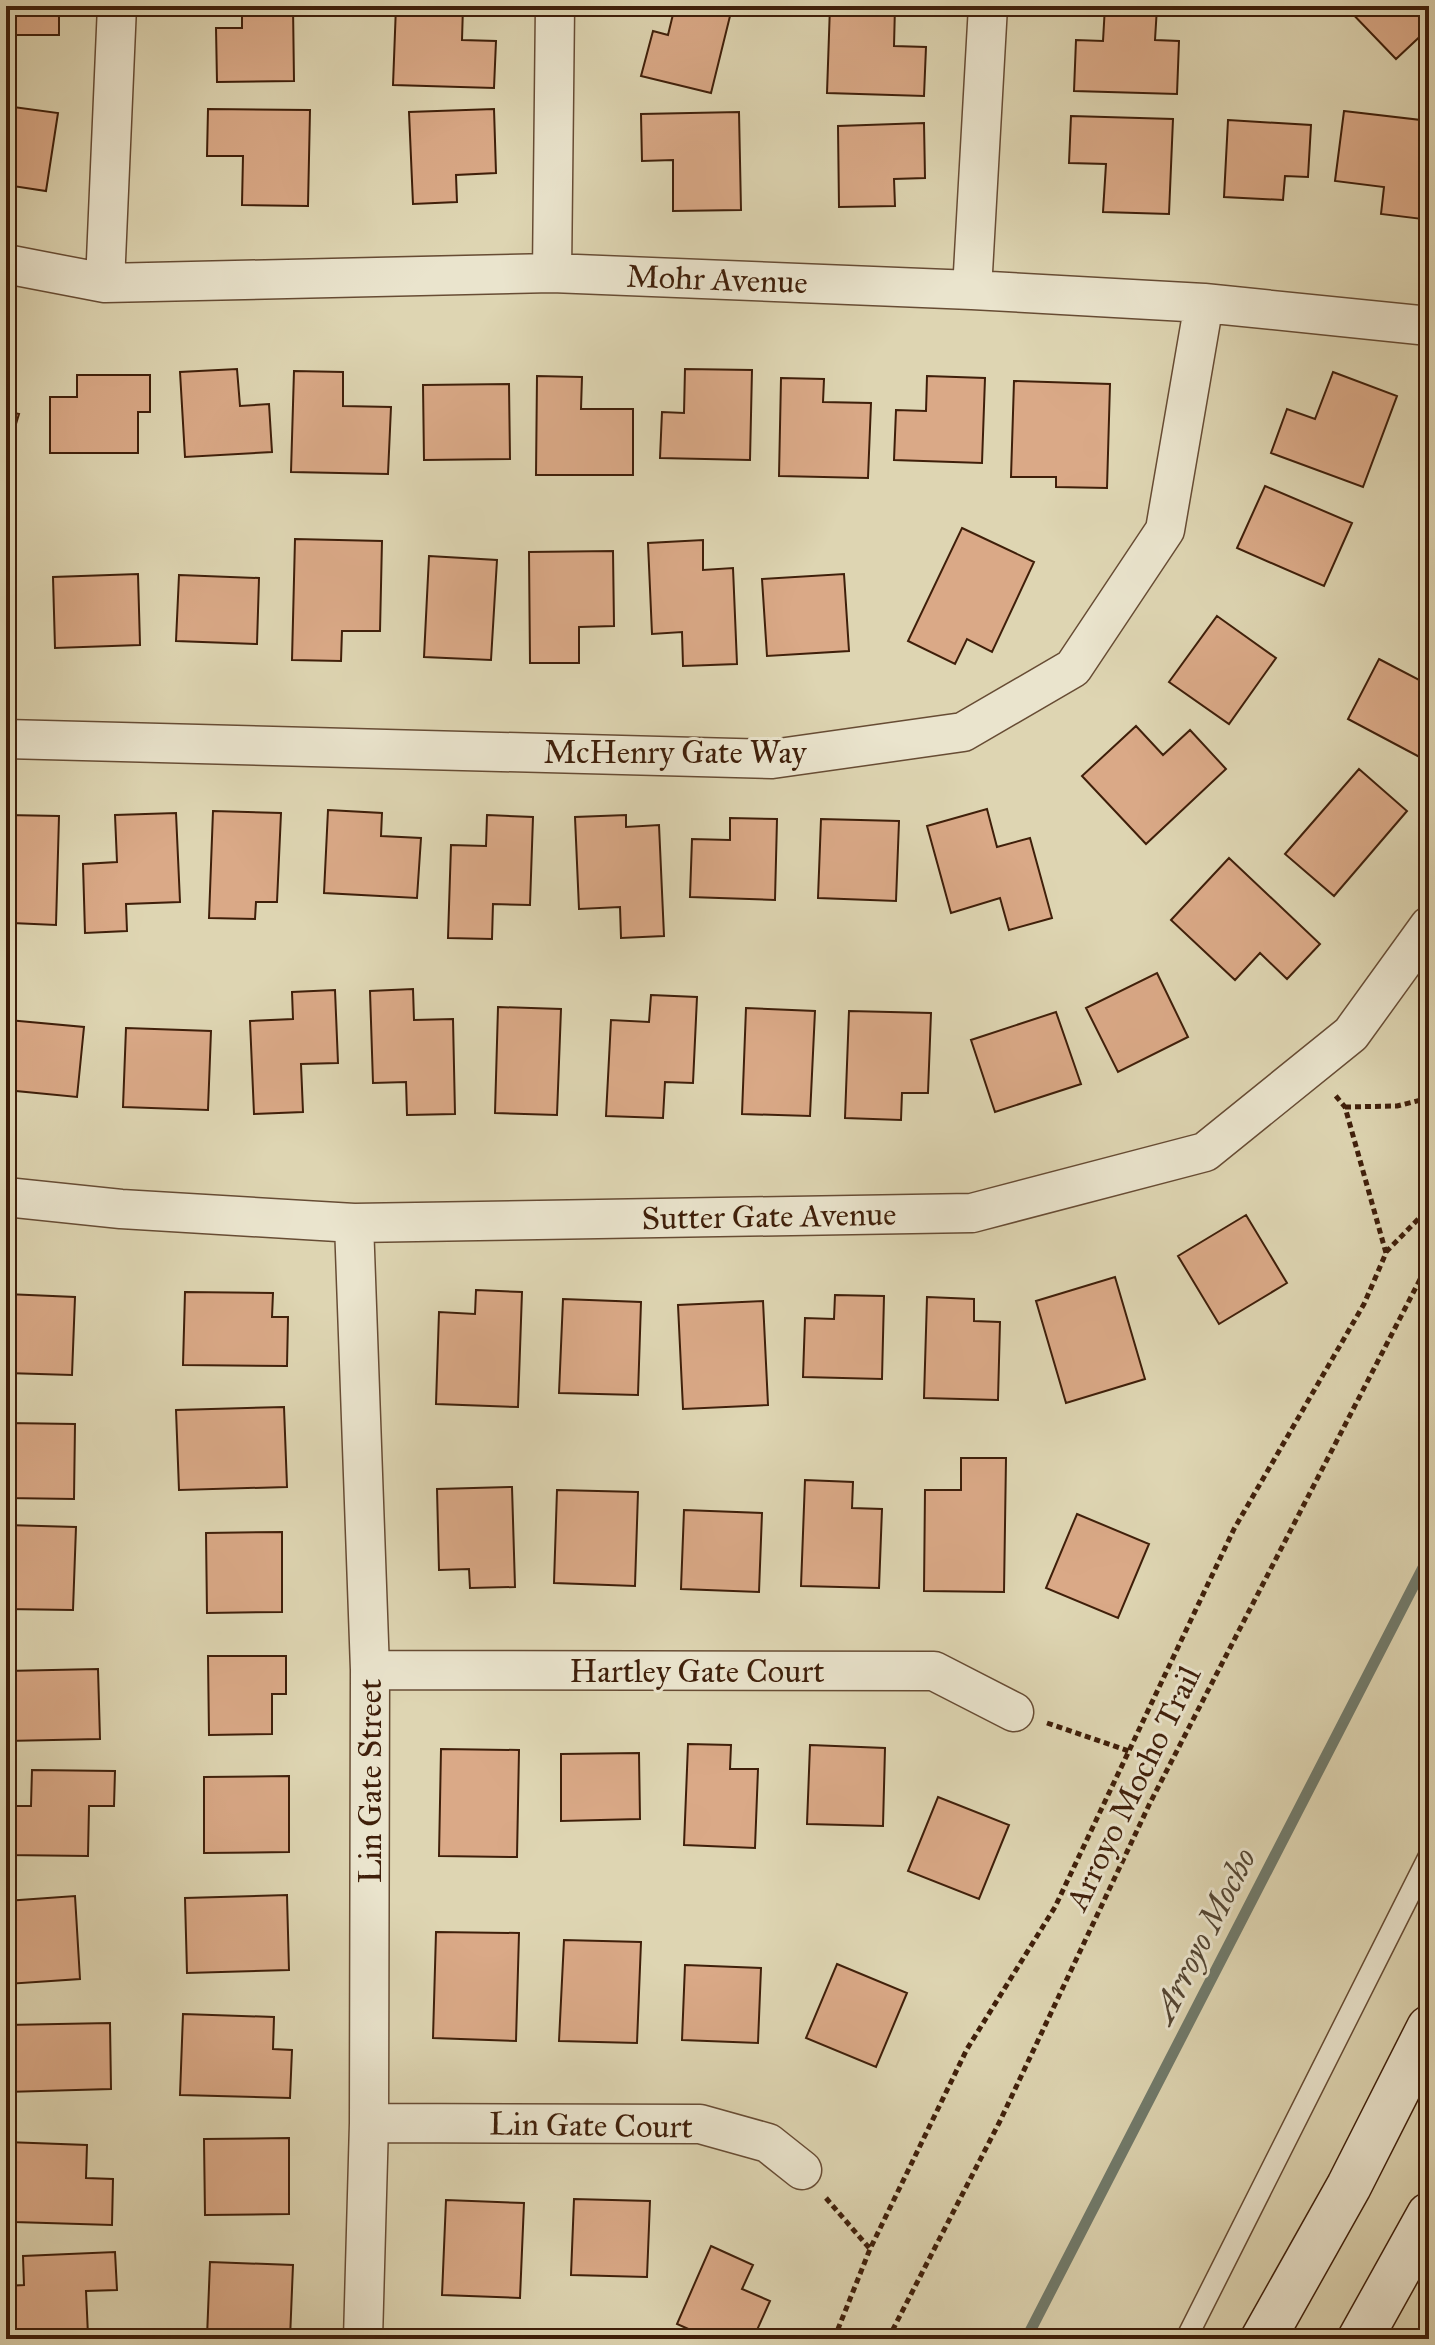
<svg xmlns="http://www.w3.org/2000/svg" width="1435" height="2345" font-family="'IM FELL Great Primer',serif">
  <rect width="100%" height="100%" fill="#ded5b2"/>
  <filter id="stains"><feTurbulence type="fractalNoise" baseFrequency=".0025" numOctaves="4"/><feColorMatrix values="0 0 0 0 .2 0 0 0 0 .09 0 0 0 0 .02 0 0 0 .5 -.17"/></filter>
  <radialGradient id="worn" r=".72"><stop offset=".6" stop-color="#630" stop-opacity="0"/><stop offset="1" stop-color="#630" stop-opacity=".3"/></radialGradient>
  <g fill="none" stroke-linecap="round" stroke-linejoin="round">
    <!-- stream -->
    <path stroke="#717b6c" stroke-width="11" d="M1026,2339L1429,1556"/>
  </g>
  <!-- building -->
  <path fill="#daa987" stroke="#3f1f0a" stroke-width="2" d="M6,6H59V35H6Z
    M242,6H293L294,81L217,82L216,28H242Z
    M396,6H463L462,40L496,41L494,88L393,85Z
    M675,6L732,8L711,93L641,76L653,31L668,35Z
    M830,6H895L894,46L926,47L924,96L827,93Z
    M1105,6L1157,7L1155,40L1179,41L1177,94L1074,91L1076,40L1103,41Z
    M1345,6H1421L1429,15V28L1396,59Z
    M6,106L58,113L46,191L6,185Z
    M208,109L310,110L308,206L242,205L243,156H207Z
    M494,109L496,173L456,175L457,202L413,204L409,112Z
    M1344,111L1429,121L1422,219L1381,214L1384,187L1335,181Z
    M739,112L741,210L673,211V160L642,161L641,114Z
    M1071,116L1173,119L1169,214L1103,212L1106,164L1069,163Z
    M1228,120L1311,125L1308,177L1285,176L1283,200L1224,197Z
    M924,123L925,178L894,179L895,206L839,207L838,126Z
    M237,369L240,406L269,404L272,452L185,457L180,372Z
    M685,369L752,370L750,460L660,458L662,412L684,413Z
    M294,371L343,372V406L391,407L388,474L291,472Z
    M1333,372L1397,396L1363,487L1271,453L1287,409L1315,419Z
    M77,375H150V412H138V453H50V397H77Z
    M537,376L582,377L581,409H633V475H536Z
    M927,376L985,378L982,463L894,460L896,410L926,411Z
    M781,378L824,379L823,402L871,403L868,478L779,476Z
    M1014,381L1110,384L1107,488L1056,487V477H1011Z
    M509,384L510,459L424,460L423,385Z
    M6,411L19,414L6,457Z
    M1265,486L1352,523L1324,586L1237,548Z
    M962,528L1034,562L992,652L967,639L955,664L908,641Z
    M295,539L382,541L380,631H342L341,661L292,660Z
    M703,540V570L733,568L737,664L683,666L682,632L652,634L648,543Z
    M613,551L614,626L579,627V663H530L529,552Z
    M429,556L497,560L491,660L424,657Z
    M138,574L140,645L55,648L53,577Z
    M844,574L849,651L767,656L762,579Z
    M179,575L259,578L257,644L176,641Z
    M1217,616L1276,658L1229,724L1169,682Z
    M1379,659L1429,685V762L1348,719Z
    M1136,726L1163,755L1190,730L1226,769L1146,844L1082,776Z
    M1359,769L1407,811L1334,896L1285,854Z
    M987,809L997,847L1030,838L1052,918L1009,930L1000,898L951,913L927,826Z
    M328,810L382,813L381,836L421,838L417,898L324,893Z
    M213,811L281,813L277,902H256L255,919L209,918Z
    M176,813L180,902L126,904L127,931L85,933L83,864L117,862L115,815Z
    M6,815L59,816L56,925L12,923V894H6Z
    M487,815L533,817L530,905L493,904L492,939L448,938L451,845L486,846Z
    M626,815V827L659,825L664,936L621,938L620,907L579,909L575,817Z
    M730,818L777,819L775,900L690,897L692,839L730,840Z
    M821,819L899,821L896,901L818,898Z
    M1229,858L1320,944L1287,979L1260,953L1235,980L1171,920Z
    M1157,973L1188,1037L1118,1072L1086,1008Z
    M413,989L414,1020L453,1019L455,1114L407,1115L406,1082L373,1083L370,991Z
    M335,990L338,1063L301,1064L303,1112L254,1114L250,1021L293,1019L292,992Z
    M651,995L697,997L693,1083L665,1082L663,1118L606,1116L611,1020L649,1022Z
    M498,1007L561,1009L557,1115L495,1113Z
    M746,1008L815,1011L810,1116L742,1114Z
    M849,1011L931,1013L928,1093H902L901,1120L845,1118Z
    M1056,1012L1081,1084L995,1112L971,1040Z
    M8,1020L84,1027L77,1097L6,1090Z
    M126,1028L211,1031L208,1110L123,1107Z
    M1246,1215L1287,1283L1219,1324L1178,1256Z
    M1115,1277L1145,1379L1066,1403L1036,1301Z
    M476,1290L522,1292L518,1407L436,1404L439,1312L475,1314Z
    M185,1292L273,1293L272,1317H288L287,1366L183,1365Z
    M6,1294L75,1297L72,1375L6,1373Z
    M835,1295L884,1296L882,1379L803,1377L805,1318L834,1319Z
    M927,1297L974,1299V1321L1000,1322L998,1400L924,1398Z
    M563,1299L641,1302L638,1395L559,1393Z
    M763,1301L768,1405L683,1409L678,1305Z
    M284,1407L287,1487L179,1490L176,1410Z
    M6,1423L75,1424L74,1499L6,1498Z
    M961,1458H1006L1004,1592L924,1591L925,1490H961Z
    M805,1480L853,1482L852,1508L882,1509L879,1588L801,1586Z
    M512,1487L515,1587L470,1588L469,1569L439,1570L437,1489Z
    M557,1490L638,1492L635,1586L554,1583Z
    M684,1510L762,1513L759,1592L681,1589Z
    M1077,1514L1149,1544L1118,1618L1046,1588Z
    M6,1525L76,1527L73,1610L6,1609Z
    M282,1532V1612L207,1613L206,1533Z
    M208,1656H286V1694H272V1734L209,1735Z
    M98,1669L100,1739L6,1741V1671Z
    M688,1744L731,1745L730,1769H758L755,1848L684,1845Z
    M810,1745L885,1748L883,1826L807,1824Z
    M441,1749L519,1750L517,1857L439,1856Z
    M639,1753L640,1819L561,1821V1754Z
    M32,1770L115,1771L114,1806H89L88,1856L6,1855V1806H31Z
    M289,1776V1852L204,1853V1777Z
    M938,1797L1009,1825L979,1899L908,1871Z
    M287,1895L289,1970L187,1973L185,1898Z
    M75,1896L80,1979L7,1984L6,1901Z
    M436,1932L519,1933L516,2041L433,2038Z
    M564,1940L641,1942L637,2043L559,2041Z
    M837,1964L907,1993L876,2067L806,2038Z
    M685,1965L761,1968L758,2043L682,2040Z
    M183,2014L274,2017L273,2049L292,2050L290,2098L180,2095Z
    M110,2023L111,2089L6,2092V2025Z
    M289,2138V2214L205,2215L204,2139Z
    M6,2142L87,2145L86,2178L113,2179L112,2225L14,2222V2186H6Z
    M574,2199L650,2201L647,2277L571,2275Z
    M446,2200L524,2203L520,2298L442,2295Z
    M711,2246L753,2265L742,2289L770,2301L753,2339H711L677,2324Z
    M115,2252L117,2290L86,2291L88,2335L6,2338V2286L24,2285L23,2256Z
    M210,2262L293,2265L290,2339L207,2337Z"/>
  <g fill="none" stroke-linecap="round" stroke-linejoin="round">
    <!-- lane casing -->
    <g stroke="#674c34" stroke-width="23">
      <path id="lane" d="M1186,2339L1429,1856"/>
    </g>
    <!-- street casing -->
    <g stroke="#674c34" stroke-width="41">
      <path id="street" d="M6,264L105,283L552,273L972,290L1204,303L1429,326
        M552,273L555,6
        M105,283L117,6
        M972,290L988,6
        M6,739L772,759L963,732L1073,668L1165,530L1204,303
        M6,1197L121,1209L354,1223L972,1213L1205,1152L1351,1034L1429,926
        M354,1223L370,1670L369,2123L363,2339
        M370,1670L934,1671L1014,1712
        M369,2123L700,2124L768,2143L802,2170"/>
    </g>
    <!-- secondary casing -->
    <g stroke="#3f1f0a" stroke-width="47">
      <path id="secondary" d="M1263,2339L1349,2186L1429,2028
        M1360,2339L1429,2215"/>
    </g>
    <!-- path -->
    <path stroke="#3f1f0a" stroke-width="5" stroke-dasharray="6 4" stroke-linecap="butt" d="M1345,1107L1397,1106L1429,1098
      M1386,1252L1429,1208
      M1047,1723L1129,1751
      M826,2198L870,2249
      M834,2339L870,2249L967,2049L1055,1907L1234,1529L1364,1304L1386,1253L1345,1107L1335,1095
      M888,2339L1000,2121L1150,1803L1429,1262"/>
    <!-- lane -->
    <use href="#lane" stroke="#eae4cd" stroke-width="20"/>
    <!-- street -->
    <use href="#street" stroke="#eae4cd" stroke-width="38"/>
    <!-- secondary -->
    <use href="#secondary" stroke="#eae4cd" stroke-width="44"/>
  </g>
  <g text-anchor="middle" stroke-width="6" stroke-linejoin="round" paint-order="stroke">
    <!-- street labels -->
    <g font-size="32" fill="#3f1f0a" stroke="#eae4cd">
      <text transform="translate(717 279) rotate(2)" y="11">Mohr Avenue</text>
      <text x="675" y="763">McHenry Gate Way</text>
      <text transform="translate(769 1216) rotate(-1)" y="11">Sutter Gate Avenue</text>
      <text x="697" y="1682">Hartley Gate Court</text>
      <text transform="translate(370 1781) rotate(-90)" y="11">Lin Gate Street</text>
      <text transform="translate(1133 1788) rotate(-64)" y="11">Arroyo Mocho Trail</text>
      <text transform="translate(591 2125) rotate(1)" y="11">Lin Gate Court</text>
    </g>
    <!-- water labels -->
    <g font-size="34" font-style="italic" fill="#544633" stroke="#eae4cd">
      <text transform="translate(1203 1935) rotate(-63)" y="12">Arroyo Mocho</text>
    </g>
  </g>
  <!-- margin -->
  <rect width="1435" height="2345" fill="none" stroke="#ded5b2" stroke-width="32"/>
  <rect x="8" y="8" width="1419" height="2329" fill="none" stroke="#3f1f0a" stroke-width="4"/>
  <rect x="16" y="16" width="1403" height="2313" fill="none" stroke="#3f1f0a" stroke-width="2"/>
  <rect width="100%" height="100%" filter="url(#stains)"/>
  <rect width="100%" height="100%" fill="url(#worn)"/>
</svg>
